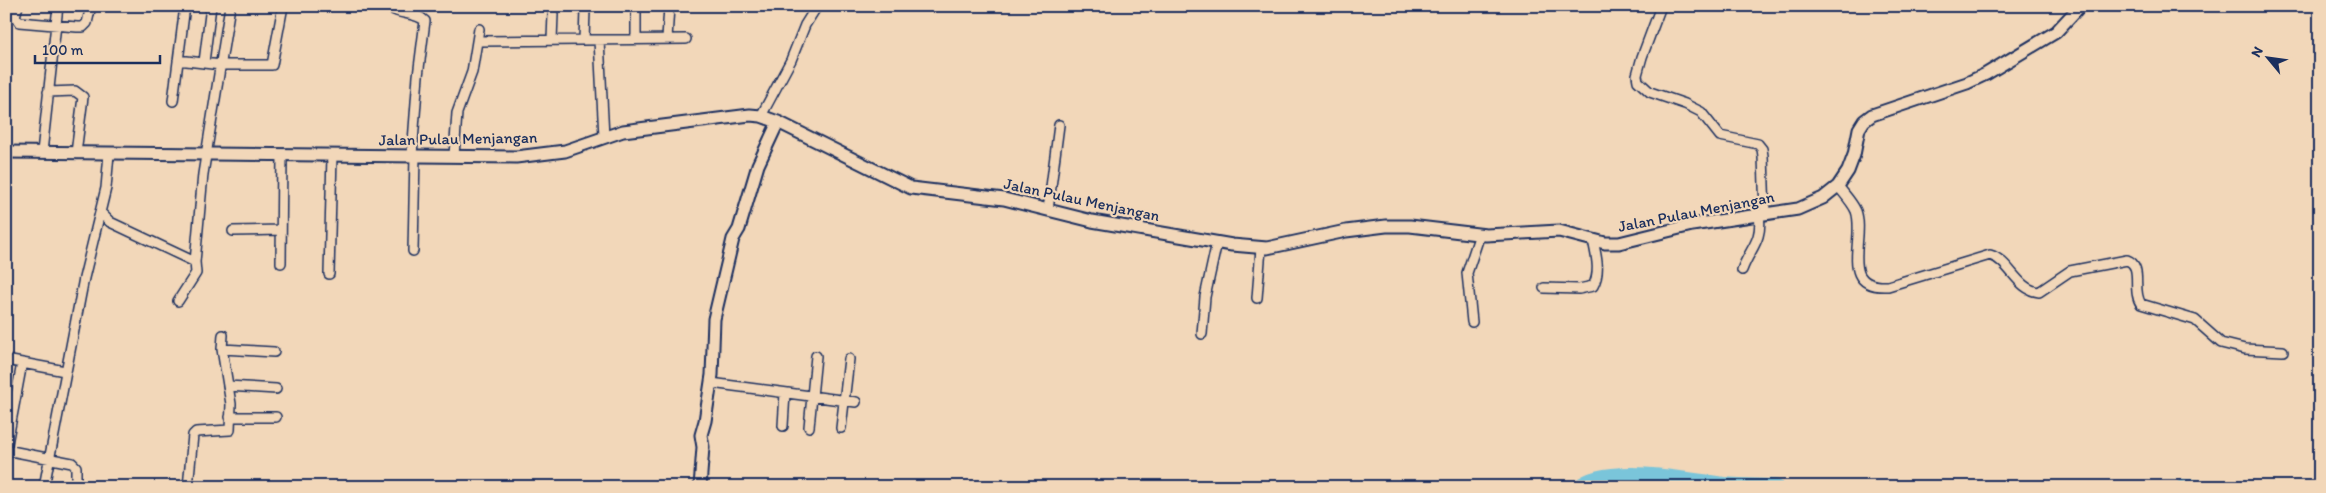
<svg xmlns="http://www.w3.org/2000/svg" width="2326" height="493" font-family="Itim,sans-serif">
  <rect width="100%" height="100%" fill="#f2d7b9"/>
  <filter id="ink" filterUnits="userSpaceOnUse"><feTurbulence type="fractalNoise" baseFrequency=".02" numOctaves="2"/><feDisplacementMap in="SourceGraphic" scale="10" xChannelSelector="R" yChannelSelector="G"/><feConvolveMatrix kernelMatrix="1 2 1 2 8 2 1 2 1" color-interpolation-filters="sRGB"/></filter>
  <g filter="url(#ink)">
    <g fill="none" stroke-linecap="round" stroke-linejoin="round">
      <!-- river -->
      <path stroke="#7ac5da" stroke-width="15" d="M1579,487C1608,462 1693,482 1730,485C1745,486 1761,486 1776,487
        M2183,487H2198"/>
      <!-- minor casing -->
      <g stroke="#1b2f5e" stroke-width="12">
        <path id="minor" d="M18,6L15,16L19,22L77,27H83L87,23L91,6
          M388,6C398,16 416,11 425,21L418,76L412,155
          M1661,6L1642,57L1637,75L1638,81L1650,92L1685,104L1701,112L1720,136L1758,144L1762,149L1763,156L1765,214
          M636,39V8
          M667,39L669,6
          M552,40L553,14
          M584,40L585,10
          M599,40L604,137
          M478,41L686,39
          M178,60L221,65H272L283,6
          M204,62L211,6
          M48,92L75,91L83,97L76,153
          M173,101L185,6
          M761,116L791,60L805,25L817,6
          M42,152L58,6
          M454,156L457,113L472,72L479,29
          M1838,186C1844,194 1852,202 1856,211C1866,238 1837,289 1888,286L1990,255C2010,261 2017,290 2039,292L2070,271L2127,260C2144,266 2131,290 2141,304L2195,320L2221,343L2245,349L2283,351
          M1048,210L1059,125
          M101,213L110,222L195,262L196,273L178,301
          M233,231L280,230
          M413,251L415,155
          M195,262L203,174L230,6
          M281,263L282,155
          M1742,270C1750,248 1763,241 1759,215
          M329,274L332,155
          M1544,288L1579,289L1593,286C1601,272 1596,255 1593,240
          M1257,298L1261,248
          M1472,322L1467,273L1480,234
          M1202,334L1205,297L1217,242
          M222,349L274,352
          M6,360L65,371
          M711,383L856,402
          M228,386L276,389
          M230,417H276
          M783,426L785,393
          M809,427L816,356
          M841,428L849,359
          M6,449L22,363
          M6,450L72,463L76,467V487
          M44,487L84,278L106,188L109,154
          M188,487L193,435L196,432L230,430L231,404L222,349L223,335"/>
      </g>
      <!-- tertiary casing -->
      <g stroke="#1b2f5e" stroke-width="15">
        <path id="tertiary" d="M6,152L516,157L565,151L623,131L750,115L761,116L778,122L911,188L1004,199L1092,221L1232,245L1267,248L1346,231L1386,226H1410L1486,235L1559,231L1605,243H1619L1692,225L1798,209L1823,198L1838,186L1848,171L1854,155L1859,129L1864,121L1872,115L1967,83L1986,74L2056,32L2080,6
          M700,487L703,447L701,435L705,421L712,375L714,319L733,239L739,229L758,165L778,122"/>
      </g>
      <!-- minor -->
      <use href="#minor" stroke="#f2d7b9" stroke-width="9"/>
      <!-- tertiary -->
      <use href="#tertiary" stroke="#f2d7b9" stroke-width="11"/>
    </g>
  </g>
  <g text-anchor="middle" stroke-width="4.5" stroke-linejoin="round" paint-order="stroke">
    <!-- street labels -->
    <g font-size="16" fill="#1b2f5e" stroke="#f2d7b9">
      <text transform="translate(458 138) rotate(-1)" y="6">Jalan Pulau Menjangan</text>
      <text transform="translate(1082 199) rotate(12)" y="6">Jalan Pulau Menjangan</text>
      <text transform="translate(1696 211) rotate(-11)" y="6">Jalan Pulau Menjangan</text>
    </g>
  </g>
  <!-- margin -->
  <rect width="2326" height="493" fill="none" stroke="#f2d7b9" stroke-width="25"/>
  <rect x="12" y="12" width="2301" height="468" fill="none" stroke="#1b2f5e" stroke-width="2" filter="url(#ink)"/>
  <!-- north arrow -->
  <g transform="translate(2268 58) rotate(299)" stroke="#f2d7b9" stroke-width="4" paint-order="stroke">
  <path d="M0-4L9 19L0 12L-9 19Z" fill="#1b2f5e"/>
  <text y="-8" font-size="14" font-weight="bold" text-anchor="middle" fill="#1b2f5e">N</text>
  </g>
  <!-- scale -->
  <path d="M35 55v8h125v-8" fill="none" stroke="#1b2f5e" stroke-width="2.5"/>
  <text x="42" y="55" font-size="15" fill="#1b2f5e" stroke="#f2d7b9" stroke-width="4" paint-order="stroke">100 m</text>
</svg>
